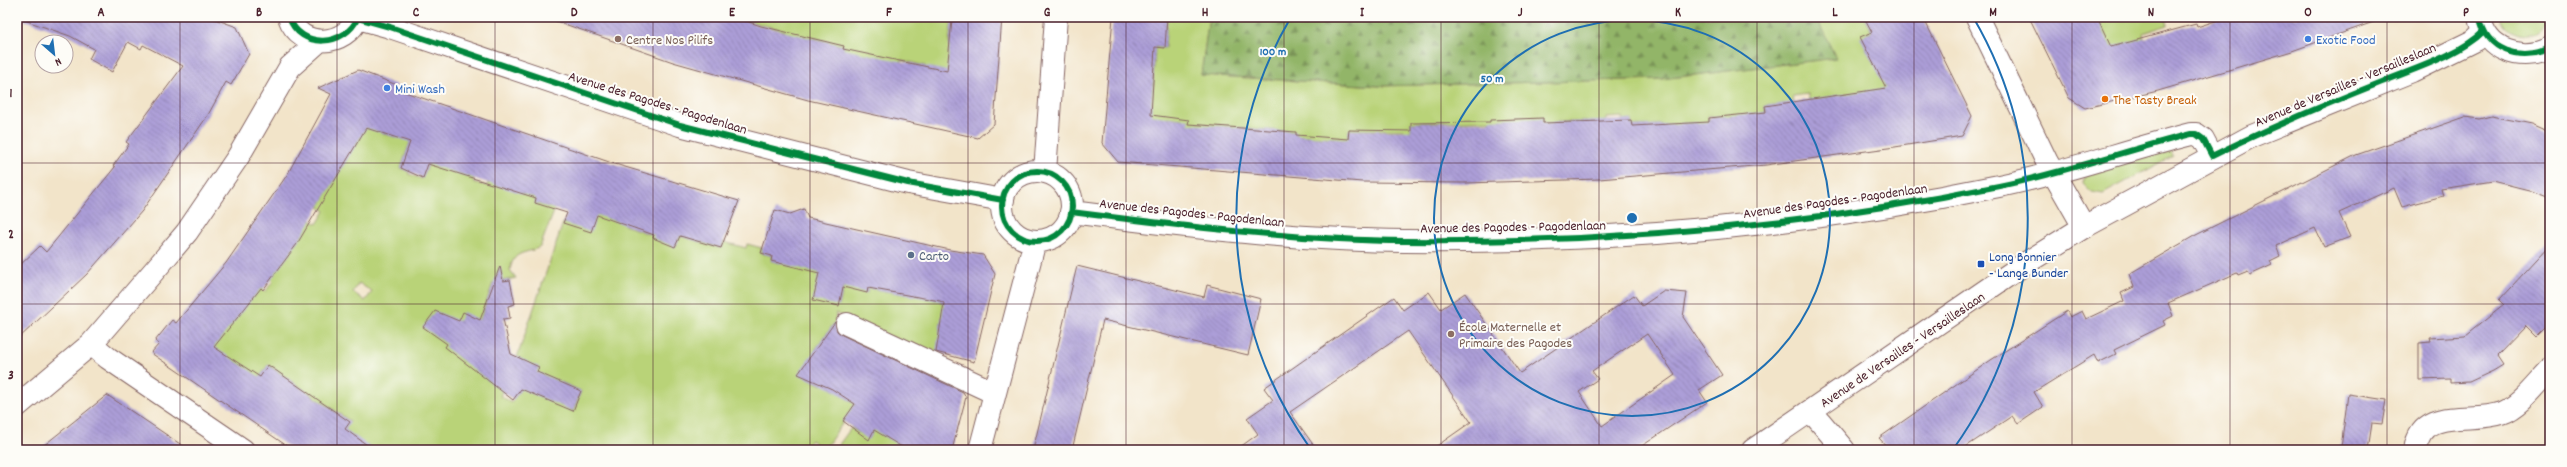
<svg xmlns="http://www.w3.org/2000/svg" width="2567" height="467" font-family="Dekko,sans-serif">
  <defs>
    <pattern id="forest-firs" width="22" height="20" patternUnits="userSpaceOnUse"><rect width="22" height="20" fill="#92b568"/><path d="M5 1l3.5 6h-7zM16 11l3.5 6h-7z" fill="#799356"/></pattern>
    <pattern id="building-back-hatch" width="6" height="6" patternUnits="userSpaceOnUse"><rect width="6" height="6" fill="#ac9ed8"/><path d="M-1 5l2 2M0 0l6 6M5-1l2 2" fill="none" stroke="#8e80af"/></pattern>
  </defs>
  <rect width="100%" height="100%" fill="#fdfcf7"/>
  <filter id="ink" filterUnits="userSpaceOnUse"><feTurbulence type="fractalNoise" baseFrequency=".025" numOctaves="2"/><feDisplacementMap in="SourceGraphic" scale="8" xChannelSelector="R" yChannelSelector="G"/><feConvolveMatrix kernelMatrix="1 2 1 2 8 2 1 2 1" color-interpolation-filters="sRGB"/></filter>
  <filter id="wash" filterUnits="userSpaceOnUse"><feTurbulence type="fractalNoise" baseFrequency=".012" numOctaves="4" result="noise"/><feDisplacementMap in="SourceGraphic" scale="16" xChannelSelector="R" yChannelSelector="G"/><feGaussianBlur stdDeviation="0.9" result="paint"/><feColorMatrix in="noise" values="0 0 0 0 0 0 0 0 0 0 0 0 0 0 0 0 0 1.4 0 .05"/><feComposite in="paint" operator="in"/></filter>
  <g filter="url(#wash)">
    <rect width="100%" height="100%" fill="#f2e4c9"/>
    <!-- green -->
    <path fill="#b9d378" stroke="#827952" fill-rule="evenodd" d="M734,17H957V20H952L949,43L954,44L960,73L923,76L925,66L902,60L901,63L842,56L844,46L810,37L807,49L782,43L785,31Z
      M1167,17H1209L1201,75L1379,86L1626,80L1661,79L1835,58L1816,17H1870L1865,20L1872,32L1861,37L1873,62L1919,99L1809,100L1808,94L1793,96L1794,103L1765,106L1767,124L1731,116L1712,118L1711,115L1708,116L1709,123L1632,126L1631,120L1623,121V117L1606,118V122H1554L1551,125L1536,119L1411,123V140L1403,141V130H1349L1348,139L1296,135V132L1216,126L1188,129V122H1184L1182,119L1169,117L1146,120L1153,84L1155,47L1165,48Z
      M2097,17H2166L2168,25L2143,33L2144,39L2104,55Z
      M2500,17H2548C2541,41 2507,40 2500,17Z
      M369,118L384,134L395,137L397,134L411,139L401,168L409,172V174L422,179L430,161L474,178L473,182L487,186L491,175L536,198L535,203L555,209L540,247C525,255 514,249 510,270L516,278L493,283L472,343L511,375L563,223L602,202L625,219L624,225L649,234L654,222L675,247L680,236L721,248L724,242L746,248L747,244L762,248L761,253L772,256L771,261L822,272L839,306L845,281L867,293L868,288L941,300L940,302L961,306L941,321L940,330L943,331L939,354L929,356L836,313L835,322L815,350L825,358L813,381L822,385L824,382L843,386L839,393L855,404L880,399L849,414L826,447L829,450H823L811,440L804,450H763L754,444L749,450H374L343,432L350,421L268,365L255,384C246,360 229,360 206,353L254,283L265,292L273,281L269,278L303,216L317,224L325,211L319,207ZM359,283L372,292L365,301L353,292ZM511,380L522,387L511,403L500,395ZM561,382L581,391L573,411L553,402Z
      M2171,151L2173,156L2103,194L2092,192L2083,183L2084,176L2089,173Z
      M884,413L905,446L904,450H835L851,428L869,439Z"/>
    <!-- forest -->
    <path fill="url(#forest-firs)" stroke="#6e6a4a" d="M1209,17H1816L1836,58L1661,79L1626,80L1379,86L1201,75Z"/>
    <g id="blocks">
      <!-- building -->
      <path fill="url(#building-back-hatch)" fill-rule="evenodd" d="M24,17H209L237,27L249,54L231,85L226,82L208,115L142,211L87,274L17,340V268L40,246L46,252L115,167L113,166L129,144L126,142L183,66L143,45L141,49L128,42L112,72L89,59L94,49L70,36L24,20Z
        M553,17H734L761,26L844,46L843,49L947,71L952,20H957V17H1002L994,124L978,138L808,100L673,62L553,20Z
        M1113,17H1167L1165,48L1155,47L1151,115L1189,120L1188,124L1296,132V135L1348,139L1349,130L1411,131V123L1490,122V120L1543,118V123L1631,120L1632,126L1709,122V118L1766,112L1765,106L1886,88L1860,37L1872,32L1864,17H1923L1972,116L1962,136L1895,147L1766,165L1599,179L1465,183L1362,182L1118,162L1102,143Z
        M2029,17H2097L2111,47L2196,24L2197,27L2228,17H2379V20L2292,51L2212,75L2158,91L2085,108L2069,98Z
        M358,70L397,85L396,89L615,164L739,201L721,248L680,236L675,247L653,238L654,235L597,215L591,232L563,223L567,213L535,203L536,198L428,164L423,178L401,168L410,142L366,128L297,244L263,290L261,288L214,347L260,377L268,365L350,422L345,429L374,450H293L151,353L159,344L155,341L172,320L176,323L226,263L287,175L331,94L318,88Z
        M2491,116L2532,124L2550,132V198L2529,190L2493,181L2441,189L2443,196L2402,207L2394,188L2339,213L2350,237L2324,247L2315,228L2276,246L2280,256L2270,261L2272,265L2250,275L2248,271L2238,275L2237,273L2168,303L2173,316L2163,321L2165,325L2114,350L2116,354L2098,363L2094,355L2034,392L2043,407L2018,424L2012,416L1961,450H1890L1879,438L1991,360L2067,311L2070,317L2082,311L2086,319L2124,301L2121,293L2134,287L2129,274L2194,236L2356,155L2465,117L2479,119Z
        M804,209L808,218L950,250L983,255L995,274L974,362L936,352L944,303L940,301L868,288L867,293L843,287L839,306L813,300L819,273L771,261L772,256L761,253L775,210L790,214Z
        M2550,245V322L2536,336L2526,326L2497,356L2503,365L2493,371L2469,382L2450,383V379L2419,380V343L2431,342L2430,338L2465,336L2504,305L2499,300Z
        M500,266L503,281L510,280L515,304L508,306L510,318L503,319L511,354L539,367L537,372L581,391L573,411L521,389L513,400L445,347L447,344L423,327L435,311L459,321L463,312L480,320Z
        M1077,266L1204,297L1207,285L1261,299L1248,355L1103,320L1072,450H1033Z
        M1664,291L1687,293L1683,317L1722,375L1699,390L1707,402L1636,450H1431L1471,422L1408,331L1290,412L1317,450H1236L1258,434L1247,418L1273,400L1264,388L1394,297L1403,310L1429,292L1441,309L1465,293L1520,373L1634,295L1642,306ZM1647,334L1675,375L1602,426L1579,392L1598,379L1592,371Z
        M835,322L837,331L842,335L963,392L966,397L952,450H907L874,430L869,440L843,421L855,404L832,389L798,374Z
        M2348,394L2386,400L2382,424L2372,423L2368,450L2341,448Z
        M107,395L149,423L189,450H38Z"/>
    </g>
  </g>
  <g filter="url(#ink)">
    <use href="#blocks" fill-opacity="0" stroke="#856462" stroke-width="1"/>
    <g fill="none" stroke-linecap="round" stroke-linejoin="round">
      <!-- minor casing -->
      <g stroke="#856462" stroke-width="24">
        <path id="minor" d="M289,17C300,50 346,47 358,17
          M1977,17L2047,162L2084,227
          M358,18L390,27L680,125L908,183L1003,200
          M1002 206a35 35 0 1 1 70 0a35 35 0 1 1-70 0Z
          M1045,172L1056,17
          M1071,212C1181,226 1294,240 1405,241C1604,243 1804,226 1999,186C2064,173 2127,150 2191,134H2196L2203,139L2212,156
          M847,324L995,393
          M91,344L108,358L243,450
          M17,406L91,344L160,264L187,232L238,157L290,67L319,41
          M1811,411L1844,450
          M980,450L1035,241
          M2415,450C2422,405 2471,424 2502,413C2521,406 2536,384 2550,370"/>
      </g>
      <!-- tertiary casing -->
      <g stroke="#856462" stroke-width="24">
        <path id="tertiary" d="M2480,17C2485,51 2522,62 2550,48
          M1753,450L2026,263L2084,227L2252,136L2412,71L2475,40L2484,31"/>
      </g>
      <!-- minor -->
      <use href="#minor" stroke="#fff" stroke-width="22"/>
      <!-- tertiary -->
      <use href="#tertiary" stroke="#fff" stroke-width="22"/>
      <!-- cycleway casing -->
      <g stroke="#fdfcf7" stroke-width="8">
        <path id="cycleway" d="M289,17C300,50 346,47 358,17
          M2480,17C2485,51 2522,62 2550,48
          M358,18L390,27L680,125L908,183L1003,200
          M1002 206a35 35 0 1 1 70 0a35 35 0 1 1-70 0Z
          M1071,212C1181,226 1294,240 1405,241C1604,243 1804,226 1999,186C2064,173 2127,150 2191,134H2196L2203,139L2212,156C2268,128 2324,105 2382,82C2414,69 2460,55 2484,31"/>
      </g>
      <!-- cycleway -->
      <use href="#cycleway" stroke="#00873e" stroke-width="6"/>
    </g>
  </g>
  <!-- grid -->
  <path fill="none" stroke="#4a1f2b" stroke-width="1" stroke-opacity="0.55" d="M180,17V450M337,17V450M495,17V450M653,17V450M810,17V450M968,17V450M1126,17V450M1284,17V450M1441,17V450M1599,17V450M1757,17V450M1914,17V450M2072,17V450M2230,17V450M2387,17V450M17,163H2550M17,304H2550"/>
  <!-- distance rings -->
  <g fill="none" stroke="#1f6fb2" stroke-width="2">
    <circle cx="1632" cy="218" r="198"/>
    <path d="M1310 448A396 396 0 0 1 1291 17M1973 17A396 396 0 0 1 1954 448"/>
  </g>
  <!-- markers -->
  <g fill="#8d6e63" stroke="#fdfcf7" stroke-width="1.5">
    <circle cx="618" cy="39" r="4"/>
    <circle cx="1451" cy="334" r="4"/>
  </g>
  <g fill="#3f7fe0" stroke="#fdfcf7" stroke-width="1.5">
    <circle cx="2308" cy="39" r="4"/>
    <circle cx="387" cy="88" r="4"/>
  </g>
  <circle fill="#e8710a" stroke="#fdfcf7" stroke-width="1.5" cx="2105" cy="99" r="4"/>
  <circle fill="#5c6f8a" stroke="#fdfcf7" stroke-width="1.5" cx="911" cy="255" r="4"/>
  <rect fill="#1a4fb4" stroke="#fdfcf7" stroke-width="1.5" x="1977" y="260" width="8" height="8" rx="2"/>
  <g text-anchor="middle" stroke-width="4" stroke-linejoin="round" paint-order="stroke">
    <!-- education labels -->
    <g font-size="14" fill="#785e54" stroke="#fdfcf7" text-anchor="start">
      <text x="626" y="44">Centre Nos Pilifs</text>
      <text x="1459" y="331">École Maternelle et<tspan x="1459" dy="16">Primaire des Pagodes</tspan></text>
    </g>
    <!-- shop labels -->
    <g font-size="14" fill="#366cbe" stroke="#fdfcf7" text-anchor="start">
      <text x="2316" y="44">Exotic Food</text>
      <text x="395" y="93">Mini Wash</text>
    </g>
    <!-- street labels -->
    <g font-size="14" fill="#4a1f2b" stroke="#fdfcf7">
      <text transform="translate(2345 84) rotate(-23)" y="5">Avenue de Versailles - Versailleslaan</text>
      <text transform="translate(658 102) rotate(17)" y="5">Avenue des Pagodes - Pagodenlaan</text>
      <text transform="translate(1835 200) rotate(-8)" y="5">Avenue des Pagodes - Pagodenlaan</text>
      <text transform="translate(1192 212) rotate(6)" y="5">Avenue des Pagodes - Pagodenlaan</text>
      <text transform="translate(1513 226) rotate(-1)" y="5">Avenue des Pagodes - Pagodenlaan</text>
      <text transform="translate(1902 349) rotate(-34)" y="5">Avenue de Versailles - Versailleslaan</text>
    </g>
    <!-- food labels -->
    <g font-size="14" fill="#c56008" stroke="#fdfcf7" text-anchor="start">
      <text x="2113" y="104">The Tasty Break</text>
    </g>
    <!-- service labels -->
    <g font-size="14" fill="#4e5e75" stroke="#fdfcf7" text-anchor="start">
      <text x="919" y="260">Carto</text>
    </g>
    <!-- transit labels -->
    <g font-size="14" fill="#164399" stroke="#fdfcf7" text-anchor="start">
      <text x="1989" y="261">Long Bonnier<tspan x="1989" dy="16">- Lange Bunder</tspan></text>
    </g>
  </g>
  <circle cx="1632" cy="218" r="6" fill="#1f6fb2" stroke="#fdfcf7" stroke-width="2"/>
  <g font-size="12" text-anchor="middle" font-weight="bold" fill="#1f6fb2" stroke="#fdfcf7" stroke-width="4" stroke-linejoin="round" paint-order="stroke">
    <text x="1273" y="55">100 m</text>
    <text x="1492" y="82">50 m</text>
  </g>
  <!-- margin -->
  <rect width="2567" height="467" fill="none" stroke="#fdfcf7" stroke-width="44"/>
  <!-- north arrow -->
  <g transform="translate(54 54) rotate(152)"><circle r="19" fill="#fdfcf7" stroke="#b5a4a5"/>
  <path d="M0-3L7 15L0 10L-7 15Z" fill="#1f6fb2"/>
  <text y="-6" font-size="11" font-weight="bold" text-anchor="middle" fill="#4a1f2b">N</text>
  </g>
  <rect x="22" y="22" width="2523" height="423" fill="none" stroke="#4a1f2b" stroke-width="1.5"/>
  <g font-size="13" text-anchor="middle" font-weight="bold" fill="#4a1f2b">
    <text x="101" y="16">A</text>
    <text x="259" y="16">B</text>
    <text x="416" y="16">C</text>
    <text x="574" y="16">D</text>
    <text x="732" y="16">E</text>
    <text x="889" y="16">F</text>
    <text x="1047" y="16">G</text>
    <text x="1205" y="16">H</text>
    <text x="1362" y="16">I</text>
    <text x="1520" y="16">J</text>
    <text x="1678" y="16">K</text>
    <text x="1835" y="16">L</text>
    <text x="1993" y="16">M</text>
    <text x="2151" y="16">N</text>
    <text x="2308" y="16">O</text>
    <text x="2466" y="16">P</text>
    <text x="11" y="97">1</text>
    <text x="11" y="238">2</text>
    <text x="11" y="379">3</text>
  </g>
</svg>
